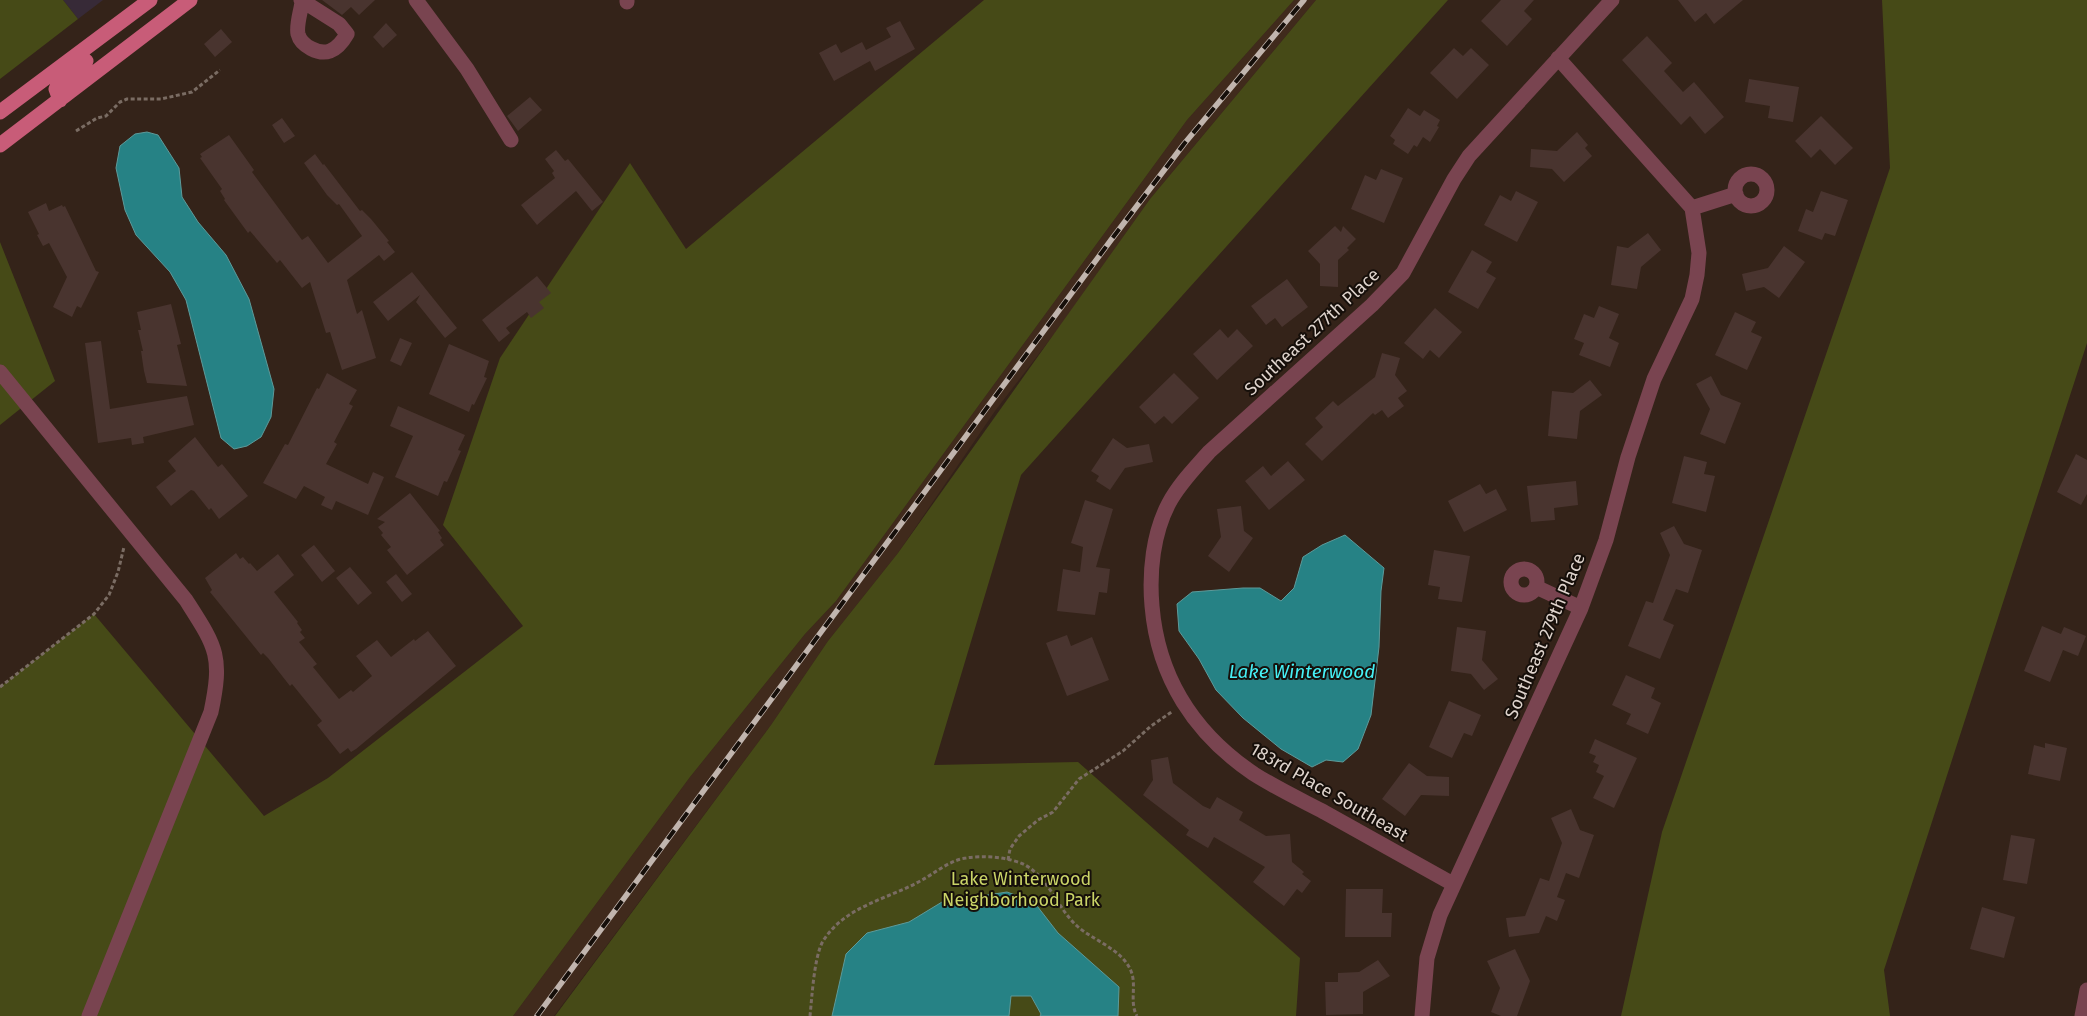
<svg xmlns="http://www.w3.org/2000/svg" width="2087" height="1016" font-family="'Fira Sans',sans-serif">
  <rect width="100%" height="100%" fill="#342319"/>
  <!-- commercial -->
  <path fill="#372a37" d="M63,0H103L78,19Z"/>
  <!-- built -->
  <path fill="#402a1c" d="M1294,0H1316L1150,199L1058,329L995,411L898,553L828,641L771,725L554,1016H513L690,777L805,634L836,601L1187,120Z"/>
  <!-- green -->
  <path fill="#464a17" d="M0,0H63L78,19L0,79Z
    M984,0H1294L1187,120L836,601L805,634L690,777L513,1016H0V687L94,614L264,816L328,778L523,626L443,525L500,358L630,163L686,249Z
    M1316,0H1448L1021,475L934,765L1078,762L1300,958L1296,1016H555L771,725L828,641L898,553L1150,199Z
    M1882,0H2087V343L1884,970L1890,1016H1621L1662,832L1890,168Z
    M0,242L55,381L0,425Z"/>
  <!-- water -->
  <path fill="#268285" stroke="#5d9a9a" d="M147,132L158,135L179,168L182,197L198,222L226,255L249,299L274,389L271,417L261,437L247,446L234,449L221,438L186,300L170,272L136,235L125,210L116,168L120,146L135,134Z
    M1345,535L1384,568L1381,591L1379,647L1371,715L1358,749L1343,762L1326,760L1312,767L1281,749L1243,718L1216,690L1199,659L1179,631L1177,604L1192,592L1243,588H1260L1281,601L1294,588L1303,557L1322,545Z
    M1007,892L1034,902L1058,933L1119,987L1118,1016H1040L1041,1014L1031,996H1011L1009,1016H832L846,954L867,933L909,922L942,902Z"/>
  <!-- building -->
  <path fill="#49342f" d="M322,0H375L359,15L351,7L342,15Z
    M1501,0H1534L1524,11L1532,19L1507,46L1481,21Z
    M1678,0H1743L1714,24L1706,13L1695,22Z
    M900,21L915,49L875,71L870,61L834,81L819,53L836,44L841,53L862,42L866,50L891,37L886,28Z
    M386,23L397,35L383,48L373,37Z
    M221,29L232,42L215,57L204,44Z
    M1647,36L1672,63L1664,71L1683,92L1694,82L1724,117L1705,134L1690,116L1681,125L1622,60Z
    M1454,48L1463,56L1471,48L1489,65L1457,99L1430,73Z
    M1749,79L1799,87L1793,122L1768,118L1770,106L1745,102Z
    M530,97L542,110L518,131L507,116Z
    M1408,108L1420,116L1424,110L1440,120L1437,126L1439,127L1430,142L1423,137L1417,147L1414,145L1408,154L1393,144L1395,140L1390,136Z
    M1821,116L1853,148L1835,165L1820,149L1811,158L1795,141Z
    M282,118L295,136L284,143L272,125Z
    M1577,132L1588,145L1585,148L1592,156L1564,182L1552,169L1530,167L1531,149L1557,151Z
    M229,135L254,170L252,172L302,240L308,236L328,263L362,236L339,204L337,205L327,195L304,163L315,154L323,165L324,164L360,211L362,210L371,219L389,241L387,242L395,252L384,261L379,255L347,280L357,314L362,310L376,358L342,370L330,332L326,333L310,282L302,288L280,260L277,263L250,231L248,233L224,200L225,199L220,191L222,189L200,158L202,157L200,154Z
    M556,150L565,161L568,159L603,202L592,211L576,191L537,225L521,205L555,178L552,173L554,171L545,159Z
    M1381,169L1403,178L1384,223L1351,209L1365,175L1376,180Z
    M1516,191L1538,202L1517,242L1484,225L1500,195L1511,201Z
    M1821,191L1848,200L1835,236L1825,233L1822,240L1798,231L1806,209L1813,212Z
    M46,203L49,211L62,205L63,207L65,206L96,271L99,272L81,308L77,306L72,317L53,307L67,277L49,243L43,246L37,235L39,234L28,212Z
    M1335,226L1341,232L1343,226L1356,239L1347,248L1349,250L1338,260V287L1320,286V264L1308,251Z
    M1648,233L1661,250L1641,267L1637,289L1611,285L1617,246L1628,248Z
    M1784,246L1805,262L1779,298L1764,287L1746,291L1742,274L1768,268Z
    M1472,250L1492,262L1486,272L1496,278L1478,309L1448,292Z
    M412,272L457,328L445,338L416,302L420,295L388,321L373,302Z
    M537,276L551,293L539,302L544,308L531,318L527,312L506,328L510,333L499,342L482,320Z
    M1287,279L1308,307L1282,327L1275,318L1266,325L1251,306Z
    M171,304L181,344L177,345L187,386L147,383L144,371L141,351H143L138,330H141L137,312Z
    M1599,306L1619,314L1609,338L1619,343L1610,367L1579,355L1584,343L1574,339L1584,314L1594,318Z
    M1435,308L1462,332L1439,358L1430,350L1423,359L1404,343Z
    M1735,312L1756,322L1751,332L1762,337L1747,370L1715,355Z
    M1220,329L1228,338L1237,329L1253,346L1217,380L1193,354Z
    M400,338L412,343L401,366L390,361Z
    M101,341L110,409L187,396L194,425L143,437L144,443L132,445L131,438L98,443L85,343Z
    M449,344L489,361L484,377L487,378L474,405L472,404L469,412L429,394Z
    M1382,353L1400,358L1395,375L1407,391L1398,398L1404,406L1388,418L1382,410L1375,415L1373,413L1322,461L1305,444L1323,427L1315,418L1333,401L1338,406L1375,377Z
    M327,373L357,390L349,404L353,406L334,442L337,444L326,464L368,484L373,472L384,477L368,515L336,501L332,510L321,505L325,497L304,486L296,499L263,483L285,444L288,445L317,388L319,389Z
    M1174,373L1199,398L1172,424L1164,416L1155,424L1139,407Z
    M1711,376L1721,395L1741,403L1725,444L1700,434L1710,409L1696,384Z
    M1590,380L1602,395L1580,411L1577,439L1548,436L1552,391L1573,393Z
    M398,406L465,435L458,450L461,451L447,482L444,481L438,496L395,477L413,436L390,426Z
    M195,437L218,467L222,464L248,496L219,519L211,508L209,510L194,491L191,490L171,506L156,487L176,471L168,461Z
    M1113,438L1127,448L1149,444L1153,462L1125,468L1110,490L1096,481L1099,476L1091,471Z
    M2076,454L2087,460V494L2081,505L2057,492Z
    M1684,456L1707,462L1704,474L1715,476L1706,512L1672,503Z
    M1288,461L1305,480L1269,510L1245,481L1263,466L1271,476Z
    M1576,481L1578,505L1554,508L1555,520L1531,522L1527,486Z
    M1480,484L1486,494L1496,489L1507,510L1464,532L1448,501Z
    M410,493L440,531L438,532L442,538L440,540L444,545L407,575L387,550L391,547L381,535L383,533L378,527L385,522L377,519Z
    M1085,500L1113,509L1096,567L1110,569L1107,593L1099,592L1095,615L1057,611L1063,569L1080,572L1083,547L1071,543Z
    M1241,506L1244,531L1253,538L1229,572L1208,556L1221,537L1217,509Z
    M1674,526L1684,544L1702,550L1688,593L1676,589L1663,620L1674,625L1660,659L1628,646L1646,601L1653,603L1670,555L1660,533Z
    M314,545L335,571L322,582L301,555Z
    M1434,550L1470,556L1462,602L1438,599L1440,587L1428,585Z
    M236,553L240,559L243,557L249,564L250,563L257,571L278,554L294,575L274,592L298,622L297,623L302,630L300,632L305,638L299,642L317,664L313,667L339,699L351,690L353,692L372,676L356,656L377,640L391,657L414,639L415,641L428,631L456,666L356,749L351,752L348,748L340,754L317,725L322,721L292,684L290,686L268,658L263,653L261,655L210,592L212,590L205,578Z
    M350,567L372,593L358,605L336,578Z
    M396,574L412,594L402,602L386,582Z
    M2042,626L2061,634L2064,627L2086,636L2078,656L2063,650L2050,682L2024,671Z
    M1457,627L1486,631L1482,660L1498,679L1484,690L1471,674L1451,671Z
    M1067,635L1071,646L1092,637L1109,680L1067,696L1046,643Z
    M1626,675L1655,688L1651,698L1661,703L1648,734L1626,724L1631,714L1612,705Z
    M1449,701L1481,715L1472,736L1464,733L1452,758L1429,747Z
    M1595,739L1637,758L1614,808L1593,798L1604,776L1596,772L1599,765L1593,762L1596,756L1589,753Z
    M2045,743L2067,748L2060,781L2028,774L2034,745L2045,748Z
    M1168,757L1173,783L1203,806L1210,809L1217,797L1243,812L1239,820L1266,836L1290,834L1292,862L1304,872L1302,874L1311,881L1302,893L1297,889L1284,906L1253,882L1265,867L1214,837L1208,848L1186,835L1189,830L1143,795L1153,780L1151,760Z
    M1409,763L1427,776L1449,777V796L1421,795L1405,816L1382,799Z
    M1571,809L1580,830L1594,835L1579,878L1566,873L1557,897L1565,900L1557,921L1546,916L1539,933L1509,937L1506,918L1525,916L1540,878L1549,881L1562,843L1551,818Z
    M2011,835L2035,839L2027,884L2003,880Z
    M1346,889H1383L1382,913H1392L1391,937H1345Z
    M1982,907L2015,917L2004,958L1970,949Z
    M1515,949L1530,981L1517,1016H1501L1491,1012L1500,988L1487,961Z
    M1378,960L1390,976L1363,992V1014L1326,1015L1325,982H1338V973L1359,972Z"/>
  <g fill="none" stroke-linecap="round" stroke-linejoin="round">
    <!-- path -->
    <path stroke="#7a6c63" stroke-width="3" stroke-dasharray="4 2.5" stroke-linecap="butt" d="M76,131L97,118L106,116L120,102L127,99H161L192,92L220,70
      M0,687L94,614L109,595L118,572L124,547
      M1008,860L1010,849L1019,836L1038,820L1053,812L1079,779L1123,751L1151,726L1173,711
      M810,1016C812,997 814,957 823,941C846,905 887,900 922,880C935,873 950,860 966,858C984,855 1009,857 1025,865C1050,879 1057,908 1077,926C1094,941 1122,949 1131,971C1137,986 1129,1002 1137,1016"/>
    <!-- minor -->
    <path stroke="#794450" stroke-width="15" d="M301,0L339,24L347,34C343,41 338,48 330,51C319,55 301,46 298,34C296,25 301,11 302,2
      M416,0L467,69L511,140
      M627,0V2
      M1558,58L1692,208
      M1735 190a16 16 0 1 1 32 0a16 16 0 1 1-32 0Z
      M1692,208L1736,194
      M0,372L186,600C216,647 223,655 211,712L89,1016
      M1511 582a13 13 0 1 1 26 0a13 13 0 1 1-26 0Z
      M1536,587L1581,608
      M1453,884C1410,860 1367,836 1324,812C1301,800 1276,788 1254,774C1195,734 1158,678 1152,606C1149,572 1153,533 1169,503C1179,484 1195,468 1209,452L1372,305L1403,273L1454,179L1469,156L1612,0
      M1422,1016L1427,958L1440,915L1581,608L1606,540L1628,457L1654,379L1692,299L1697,275L1699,253L1692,208
      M2082,1016L2087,990"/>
    <!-- major -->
    <path stroke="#c85c78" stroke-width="15" d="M60,100L56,89L60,81L86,61
      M0,112L150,0
      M0,145L190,0"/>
    <!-- rail casing -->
    <g stroke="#c1b5ae" stroke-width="5.5">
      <path id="rail" d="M537,1016L1111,240L1184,144L1304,0"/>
    </g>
    <!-- rail -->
    <use href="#rail" stroke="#160f0a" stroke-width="4" stroke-dasharray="11" stroke-linecap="butt"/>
  </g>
  <g text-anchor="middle" stroke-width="4" stroke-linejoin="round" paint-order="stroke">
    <!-- street labels -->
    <g font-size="18" fill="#ded3cc" stroke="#160f0a">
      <text transform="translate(1312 332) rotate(-43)" y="6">Southeast 277th Place</text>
      <text transform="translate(1545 636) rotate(-67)" y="6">Southeast 279th Place</text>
      <text transform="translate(1329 792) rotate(30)" y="6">183rd Place Southeast</text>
    </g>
    <!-- park labels -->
    <g font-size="18" fill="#cad467" stroke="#160f0a">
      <text x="1021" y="885">Lake Winterwood<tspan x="1021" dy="21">Neighborhood Park</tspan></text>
    </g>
    <!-- water labels -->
    <g font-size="19" font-style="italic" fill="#46f0f5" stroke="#160f0a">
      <text x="1302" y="678">Lake Winterwood</text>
    </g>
  </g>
</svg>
